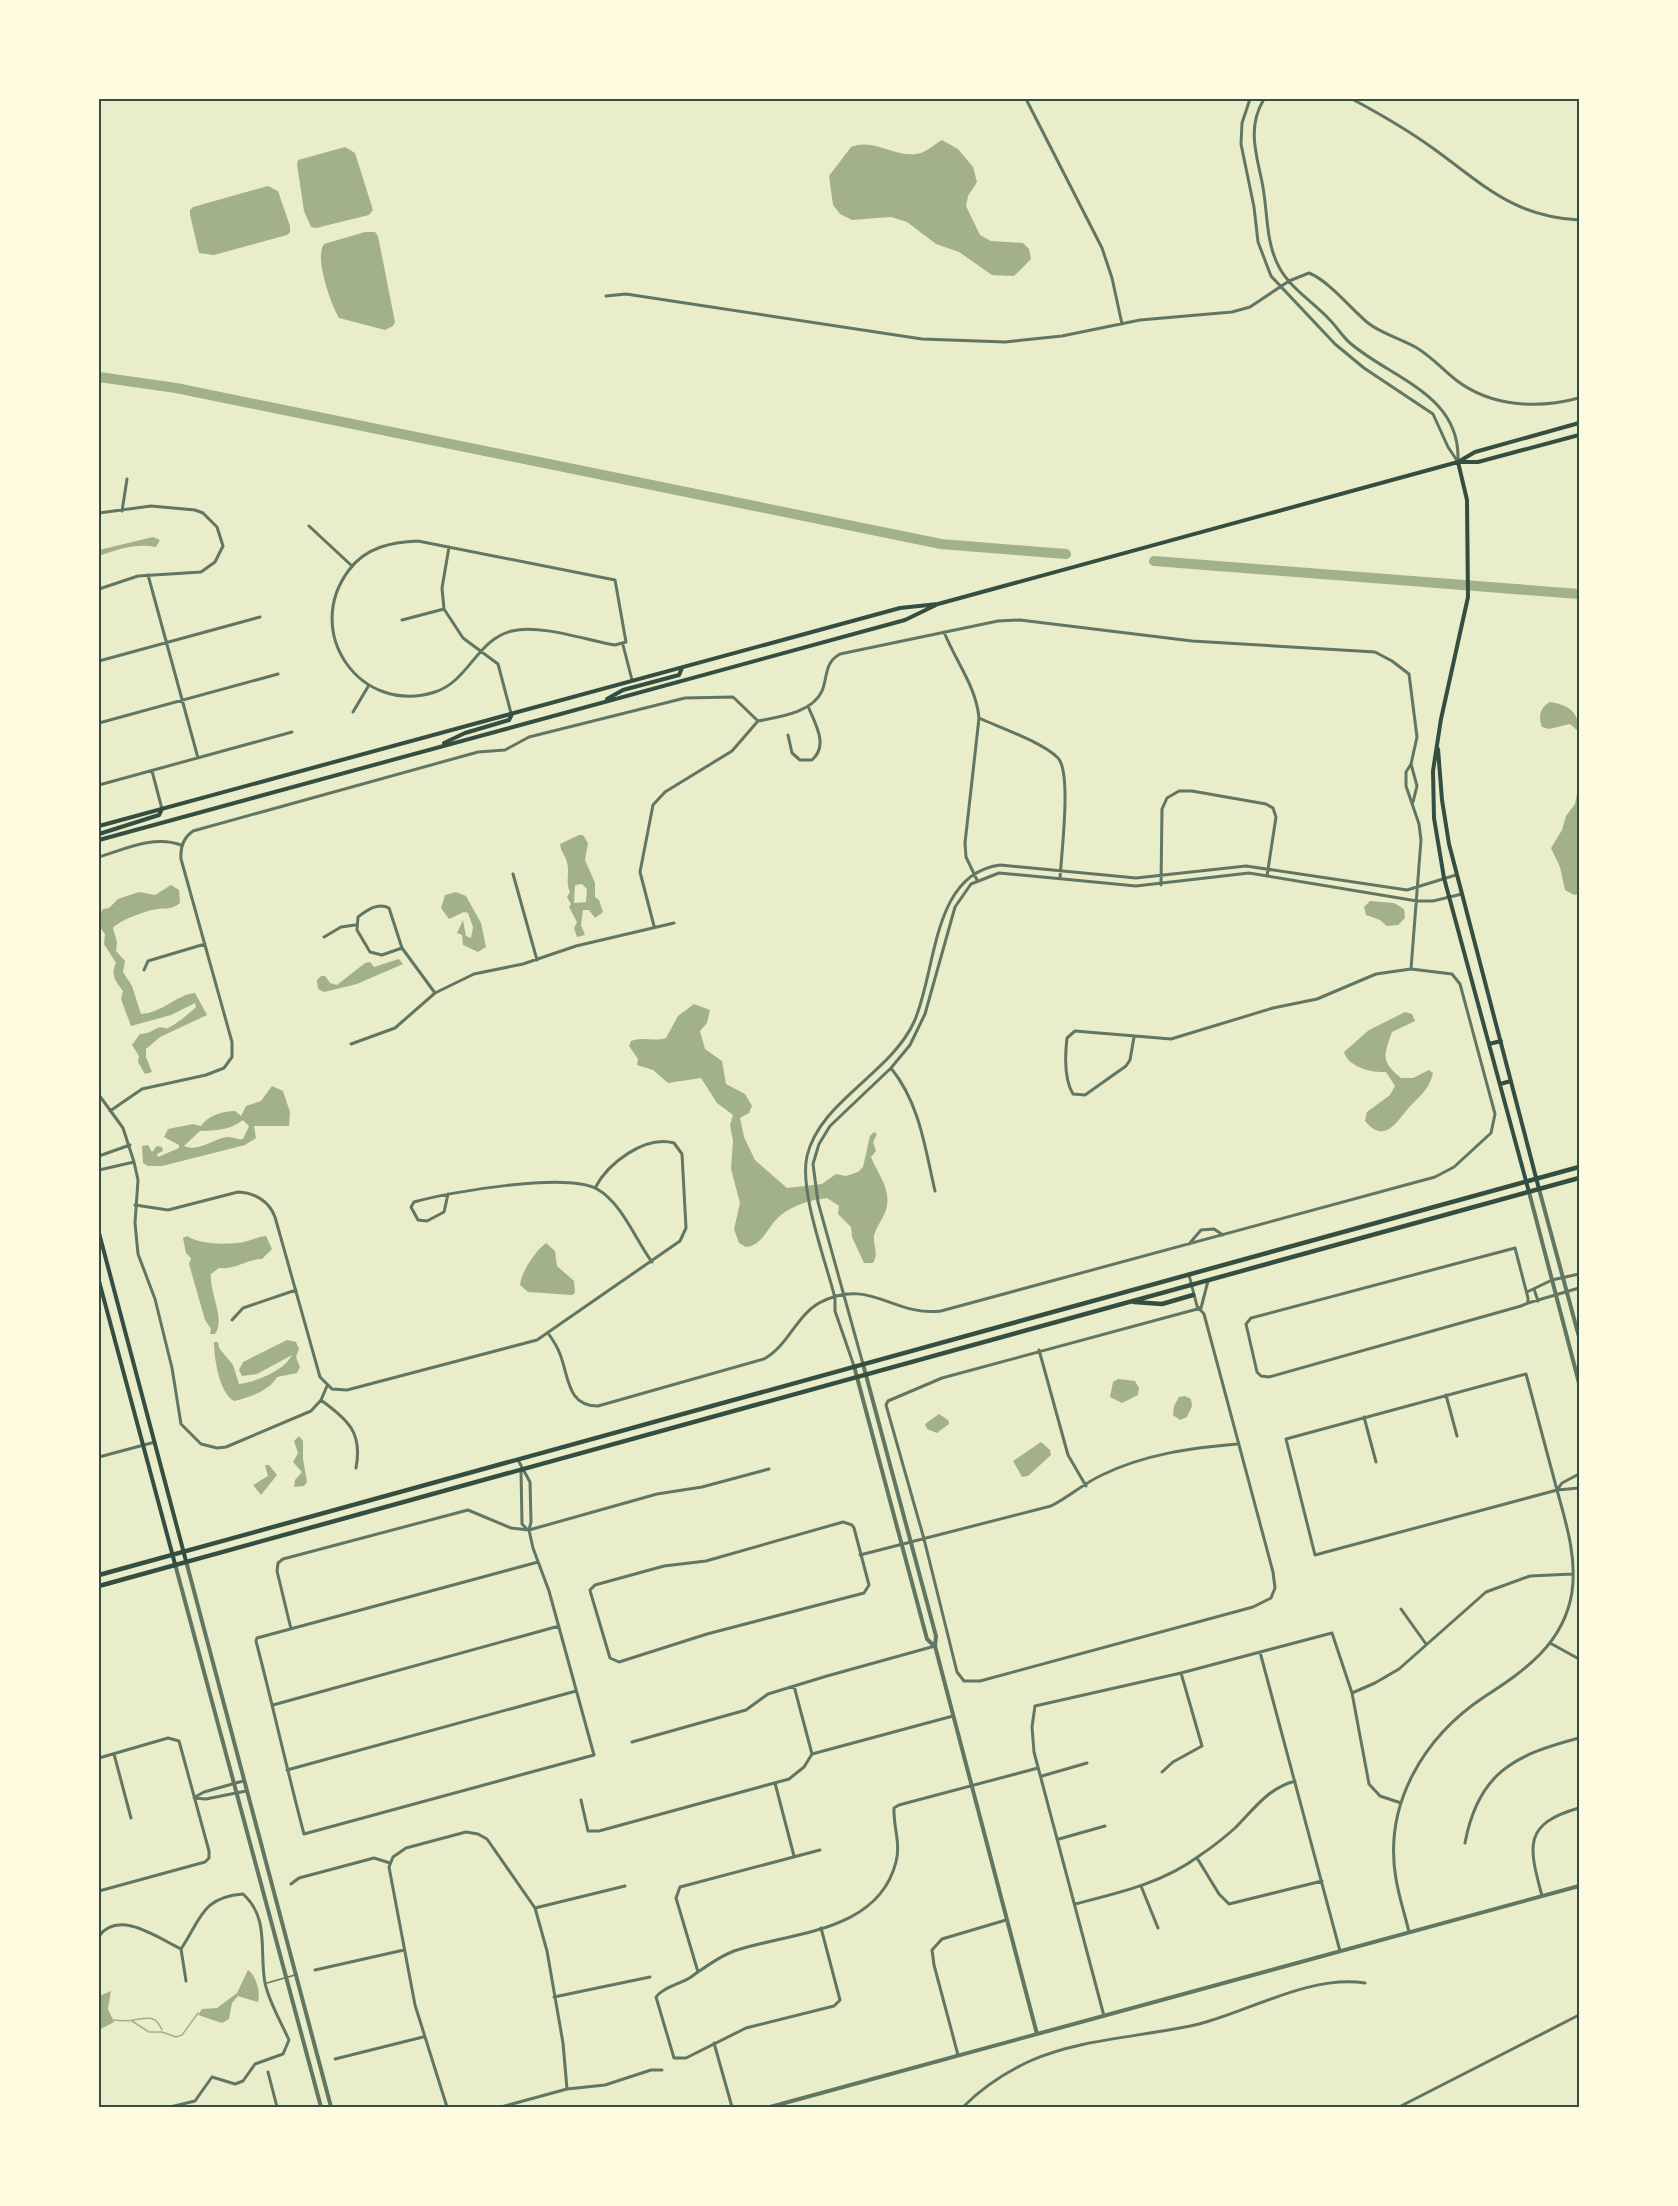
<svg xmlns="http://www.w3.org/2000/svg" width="1678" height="2206" font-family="Montserrat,sans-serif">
  <rect width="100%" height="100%" fill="#e9edc9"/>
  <!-- water -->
  <path fill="#a3b18a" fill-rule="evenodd" d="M942,140L958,149L973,167L977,182L968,196L966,206L980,235L991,241L1023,243L1029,249L1031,259L1014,276L992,275L959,252L936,244L907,222L891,217L852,220L840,214L833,205L829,176L851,147C876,137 896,160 921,153C929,150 935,144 942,140Z
    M345,147L355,153L373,210L369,215L316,228L311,227L304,211L297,164L298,160Z
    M268,186L278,191L290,226V232L287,235L214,255L199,253L190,215V210L193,207Z
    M365,232H375L378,236L395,322L393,326L385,330L339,318C331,304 314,258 324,244Z
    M153,537L160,540L156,547C138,543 117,549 99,556V550Z
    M1550,702C1569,705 1579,712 1579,732L1570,724L1549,729L1542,727C1538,717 1540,707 1550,702Z
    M1579,783L1577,853L1579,894L1574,895L1565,890L1560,867L1551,848L1562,830L1566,816L1575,804Z
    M579,835H583L588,843L585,860L595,883V897L599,900L603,912L595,918L589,910H583L581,925L585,935L577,937L574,928L577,922L569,907L571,904L567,897L570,892C565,883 570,872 567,863C566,856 561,853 560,844ZM582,884L587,889L586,902L574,903L575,885Z
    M171,885L179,890L180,903C171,911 162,907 152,910C141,913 120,920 113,928L117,942L116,951L125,961L123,972L132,986L141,1014C162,1013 176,995 195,993L207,1015L160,1037L146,1049V1057L152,1072L145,1074L138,1062L139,1056L132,1045L140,1034C152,1033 150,1031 158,1028C161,1026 165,1029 168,1028C174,1026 191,1012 196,1007L195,1003L171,1015L131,1026L121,999L123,991C116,982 110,975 116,963L104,944L105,934C98,927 97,917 103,909L109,908L118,899L139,892L155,895Z
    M456,892L466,896L481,923L486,947L478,952L463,945L462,935L457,933L463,920L466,936L471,938L473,927L468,913L464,912L449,919L441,908L445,895Z
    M1370,901L1394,903L1404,909L1405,918L1398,925L1387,926L1380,920L1366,915L1364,907Z
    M399,959L403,964L357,984L324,992L318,989L317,980L321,976H325L330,983L337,985L365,963L370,962L374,967Z
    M694,1004L710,1010L707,1023L700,1031L705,1049L722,1061L726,1084L745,1094L752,1106L749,1113L740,1118L744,1137L755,1160L787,1188L822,1184L836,1174L846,1176L858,1172L863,1167L870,1136L874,1132L877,1134L873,1142L876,1151L871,1157C878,1175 892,1189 886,1210C883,1219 876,1227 874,1236C873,1246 879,1253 873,1263H864L852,1237L851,1227L838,1214L839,1206L827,1198C811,1200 793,1205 781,1215C768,1225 764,1245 746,1247L739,1243L734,1229L740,1203L731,1169L733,1141L730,1125L733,1115L717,1103L701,1078L668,1083L653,1070L637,1065L638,1059L629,1046L631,1041C643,1036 654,1042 666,1038L678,1016Z
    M1405,1012L1412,1014L1415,1021L1392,1032C1384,1055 1380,1061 1401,1078H1413L1429,1070L1433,1073C1429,1091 1417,1098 1406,1111C1395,1125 1383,1143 1365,1121L1367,1112L1390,1095L1395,1086L1386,1072C1372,1073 1348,1067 1344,1052L1369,1030Z
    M272,1086L283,1091L290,1112L289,1126H254L256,1138L245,1145L162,1166H148L143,1163L142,1146L148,1145L152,1152L157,1146L162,1147L163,1151L157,1154L158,1157L179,1148V1145L164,1137L168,1129L193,1124L201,1126C207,1116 223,1111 235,1111L241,1116L246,1106L261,1101ZM243,1120L249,1126L243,1139C237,1140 234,1137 228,1137C215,1137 200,1153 184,1146L200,1131C216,1130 229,1131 243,1120Z
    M187,1236C201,1245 223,1244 238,1243C248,1242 256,1237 266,1236L272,1249L262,1259C247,1259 236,1270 219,1268L211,1274C209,1293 226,1319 215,1334H210L211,1329L205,1320L189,1264L191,1258L186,1253L183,1238Z
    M546,1243L555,1251L557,1266L574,1281L575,1293L572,1295L528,1292L520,1285C521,1273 535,1251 546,1243Z
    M287,1340L296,1342L299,1349L296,1357L300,1367L297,1373L277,1377C269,1391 250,1397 234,1401C219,1393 214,1357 214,1342H218L219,1348L233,1365L239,1384C256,1382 285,1370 292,1355L257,1374L242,1376L239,1370L243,1362Z
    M1118,1379L1135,1381L1139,1388L1138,1395L1122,1403L1110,1397L1113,1382Z
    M1185,1396L1191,1399L1192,1406L1187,1417L1180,1420L1173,1415L1174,1406L1179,1397Z
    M939,1414L948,1420L949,1424L937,1433L927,1429L925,1424Z
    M299,1436L303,1441V1459L307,1482L304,1486L294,1487L295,1480L302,1472L293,1462L298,1453L294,1441Z
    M1041,1442L1050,1450L1051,1455L1028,1476L1022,1477L1013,1461Z
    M265,1465H269L277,1475L261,1495L253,1485L268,1476Z
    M248,1970C256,1975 261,1993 258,2002L238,1996L232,2003L229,2019L222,2023L198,2015L202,2009L217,2008L237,1993Z
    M111,1991L108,2009L114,2022L99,2030V1996Z"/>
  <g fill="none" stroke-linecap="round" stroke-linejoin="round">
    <!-- stream -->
    <path stroke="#a3b18a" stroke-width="1.5" d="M113,2020C120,2020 127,2022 134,2020C148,2018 155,2014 162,2030
      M132,2021L149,2032H162L176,2037L182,2035L198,2013"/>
    <!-- river -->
    <path stroke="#a3b18a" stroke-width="10" d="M99,377L176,388L941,544L1066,554
      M1154,561L1579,594"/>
    <!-- service -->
    <path stroke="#617663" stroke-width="1.5" d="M267,1983L295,1975"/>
    <!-- minor -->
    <path stroke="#617663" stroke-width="3" d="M1026,99L1102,248L1112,278L1122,324
      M1250,99L1242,123L1241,144L1254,207L1258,242L1271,276L1335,344L1364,368L1433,414L1448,447L1458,462
      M1264,99C1247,127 1256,153 1262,182C1268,210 1265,241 1279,267C1290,288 1313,302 1329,319C1337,327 1342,336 1350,343C1392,379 1460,394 1458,460
      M1352,99C1380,114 1408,130 1434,149C1484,185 1512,216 1579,220
      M606,296L626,294L922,339L1005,342L1062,336L1140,320L1232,312L1250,307L1289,281L1309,273C1329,281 1351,309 1368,323C1382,334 1402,339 1417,348C1432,357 1443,370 1456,380C1491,407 1538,409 1579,398
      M122,511L127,479
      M99,513L151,506L195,510L203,513L217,527L223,546L215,562L201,572L138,576L99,589
      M309,526L352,566
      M418,541L615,580L626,642L615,645C586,640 540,624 512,631C477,639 469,681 435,692C360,716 302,632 349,570C366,547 392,542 418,541Z
      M449,547L442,588L444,609L463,638L498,664L511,713
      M148,575L198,758
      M402,620L444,609
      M944,632C956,662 976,686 979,718L965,843L966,857L977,880
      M623,645L632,680
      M99,661L260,617
      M353,712L369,685
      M979,718C1001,728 1042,742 1058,758C1072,773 1061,856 1060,879
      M758,721C778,717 812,713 822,691C828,676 824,663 840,654L998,621L1020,620L1192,641L1375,652L1392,661L1409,674L1417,737L1411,764L1406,772V786L1419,824L1421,840L1411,969
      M99,723L278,674
      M788,735L792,753L800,760H812C829,745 815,724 808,706
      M1411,764L1417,786L1413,802
      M152,771L162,809
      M99,785L292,732
      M99,857C125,849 154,835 181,845
      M513,874L537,960
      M1161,885L1162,809L1167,798L1179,791H1192L1266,804L1273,808L1276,817L1267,876
      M654,926L640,872L653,805L665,792L732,751L758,721
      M324,937L341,927L355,925
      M402,948L382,955L370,952L357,930L358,917C367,910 378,902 389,908L402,948L435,993
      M144,970L148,961L205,944
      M351,1044L395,1028L435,993L474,974L523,964L576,946L674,923
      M891,1068C920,1104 925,1148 935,1191
      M99,1095L123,1128L134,1162L138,1180L135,1223L138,1254L155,1299L172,1368L181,1424L201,1444L217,1448L226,1447L311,1411L321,1400L327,1386
      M110,1111L142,1089L206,1075L224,1068L232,1057V1042L181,859C180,847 183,838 193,831L478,752L505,750L529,737L685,698L733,697L758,721
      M99,1156L130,1145
      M99,1170L134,1162
      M448,1194L444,1212L427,1221L418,1220L411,1207L414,1202C448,1192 567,1172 597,1189C622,1203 635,1239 652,1262
      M135,1205L168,1210L238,1192C255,1193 269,1201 275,1217L320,1377L332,1389L347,1390L537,1340L680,1241L686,1228L682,1154L674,1143C645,1135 608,1163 595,1188
      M1189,1244L1201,1230L1214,1229L1223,1235
      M1515,1248L1528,1298V1303L1521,1306L1269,1377L1261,1376L1257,1372L1246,1324L1251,1318Z
      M1189,1275L1197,1306L1204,1314L1273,1572L1275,1588L1271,1598L1253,1607L980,1681H964L957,1672L924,1539L886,1405L888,1401L942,1378L1201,1308
      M1534,1289L1538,1301
      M1527,1292L1552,1280L1579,1274
      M1528,1303L1579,1288
      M1201,1308L1208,1281
      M232,1320L243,1308L296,1290
      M548,1333C553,1340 557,1346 560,1354C569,1377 567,1406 598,1406L764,1359C788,1346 796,1316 819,1303C870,1276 893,1317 941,1311L1435,1177L1454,1167L1491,1133L1495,1114L1460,984L1452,974L1411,969L1376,974L1317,999L1273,1008L1171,1039L1075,1031L1067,1038C1065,1055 1064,1079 1073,1094L1085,1095L1126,1066L1130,1060L1134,1037
      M99,1335V1346
      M1039,1350L1068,1455L1086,1486
      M863,1364L818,1202L813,1164L819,1144L830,1126L891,1068L910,1045L925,1014L955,907L971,884L999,873L1136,886L1249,873L1417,901H1433L1462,894
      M854,1366L835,1311V1298C826,1262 799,1191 807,1156C820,1101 890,1074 914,1022C937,971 931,874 1000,865L1136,878L1246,866L1407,890L1456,875
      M1446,1395L1457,1436
      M321,1400C347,1420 363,1431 356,1468
      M1364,1417L1376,1462
      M99,1457L155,1442
      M518,1460L530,1482L531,1522L529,1530L533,1548L549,1591L594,1755L304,1834C287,1770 273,1706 256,1641L257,1638L538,1562
      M521,1470L522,1524L527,1529
      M1557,1490L1562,1483L1579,1474
      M843,1522L852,1525L854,1528L869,1585L864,1593L707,1634L619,1662L610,1658L591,1594L590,1590L595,1585L664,1566L706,1561Z
      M860,1555L1051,1506C1069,1497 1084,1483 1102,1475C1145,1454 1191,1448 1237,1444
      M1401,1609L1426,1644
      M291,1629L277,1571L278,1563L283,1559L468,1510L511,1528L529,1530L657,1494L702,1487L769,1469
      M1550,1643L1579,1659
      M1260,1652L1340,1951
      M794,1686L812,1754
      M1352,1693L1375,1683L1399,1669L1486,1592L1530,1576L1572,1574
      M273,1705L559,1626
      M632,1742L746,1710L768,1694L827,1676L935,1646
      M114,1754L131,1818
      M99,1758L168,1738L179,1741L209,1851V1858L205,1862L99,1891
      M287,1770L576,1691
      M1162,1772L1173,1762L1202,1746L1181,1673
      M1042,1776L1087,1763
      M775,1783L794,1856
      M195,1797L204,1792L243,1781
      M194,1798L206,1799L246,1791
      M581,1800L588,1831H599L789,1779L804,1767L812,1754L953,1716
      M1059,1839L1105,1826
      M1465,1843C1478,1773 1514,1755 1579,1738
      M1197,1858L1219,1894L1229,1904L1322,1881
      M291,1884L299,1878L374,1858L390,1863
      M1141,1886L1158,1928
      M1542,1896C1529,1847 1522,1824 1579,1808
      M1075,1904C1118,1893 1163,1883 1199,1856C1211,1848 1224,1838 1235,1828C1255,1808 1267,1789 1295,1781
      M535,1908L625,1886
      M821,1928L840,2000L834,2006L746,2028L686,2058H674L656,1997C663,1987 681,1984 691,1977C704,1968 718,1957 734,1951C791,1932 878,1933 896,1862C901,1843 893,1826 894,1808L899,1805L1038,1768
      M1409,1932C1405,1915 1399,1897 1396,1879C1383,1804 1424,1737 1484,1697C1524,1671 1564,1644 1572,1592C1577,1557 1566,1523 1557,1490L1526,1374L1286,1439L1315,1555L1557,1490L1579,1488
      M99,1936C119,1909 158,1938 181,1949C201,1919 202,1897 243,1894C270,1918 259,1952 265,1983C269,2002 281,2022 289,2040L283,2054L255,2064L243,2081L235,2084L212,2077L195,2101L170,2107
      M181,1949L186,1981
      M315,1970L404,1950
      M698,1972L676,1898L680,1887L820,1850
      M554,1997L650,1977
      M1104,2016L1034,1752L1032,1727L1035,1706L1181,1673L1332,1633L1352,1693L1369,1784L1380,1796L1401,1803
      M714,2043L732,2107
      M958,2055L934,1965L932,1950L942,1939L1006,1920
      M335,2059L423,2037
      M268,2072L277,2107
      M447,2107L415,2005L389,1867L393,1857L406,1848L466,1832L478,1834L487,1839L535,1908L547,1951L563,2043L567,2089
      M501,2107L567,2089L605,2085L651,2070H662
      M963,2107C983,2087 1004,2073 1030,2061C1082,2038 1144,2037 1199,2024C1252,2010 1310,1975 1365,1983
      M1399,2107L1579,2015"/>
    <!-- tertiary -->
    <path stroke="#617663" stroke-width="4" d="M1539,1189L1579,1337
      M1529,1192L1579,1383
      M863,1364L936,1636L935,1646L1037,2034
      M854,1366L927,1639L934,1646
      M186,1561L331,2107
      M175,1564L321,2107
      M770,2107L1579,1886"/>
    <!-- secondary -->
    <path stroke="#344e41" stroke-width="4" d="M1458,462L1467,500L1468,597L1441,719L1433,771L1434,818L1444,878L1529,1192
      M1459,462H1478L1579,435
      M607,699L623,690L679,675L682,668
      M444,743L465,733L509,720L512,714
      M1438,749L1442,800L1449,844L1539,1189
      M99,826L900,608L938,604L1458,462L1475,452L1579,423
      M99,834L159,815L162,809
      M99,840L905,620L936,605
      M1489,1044L1501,1041
      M1500,1084L1511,1081
      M99,1233L186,1561
      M99,1281L175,1564"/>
    <!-- primary -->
    <path stroke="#344e41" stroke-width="4.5" d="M1134,1302L1162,1304L1193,1295
      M99,1575L1579,1167
      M99,1586L1579,1178"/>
  </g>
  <!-- border -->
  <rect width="1678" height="2206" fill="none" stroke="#fefae0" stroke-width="201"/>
  <rect x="100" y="100" width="1478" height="2006" fill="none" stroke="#344e41" stroke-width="2"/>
</svg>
